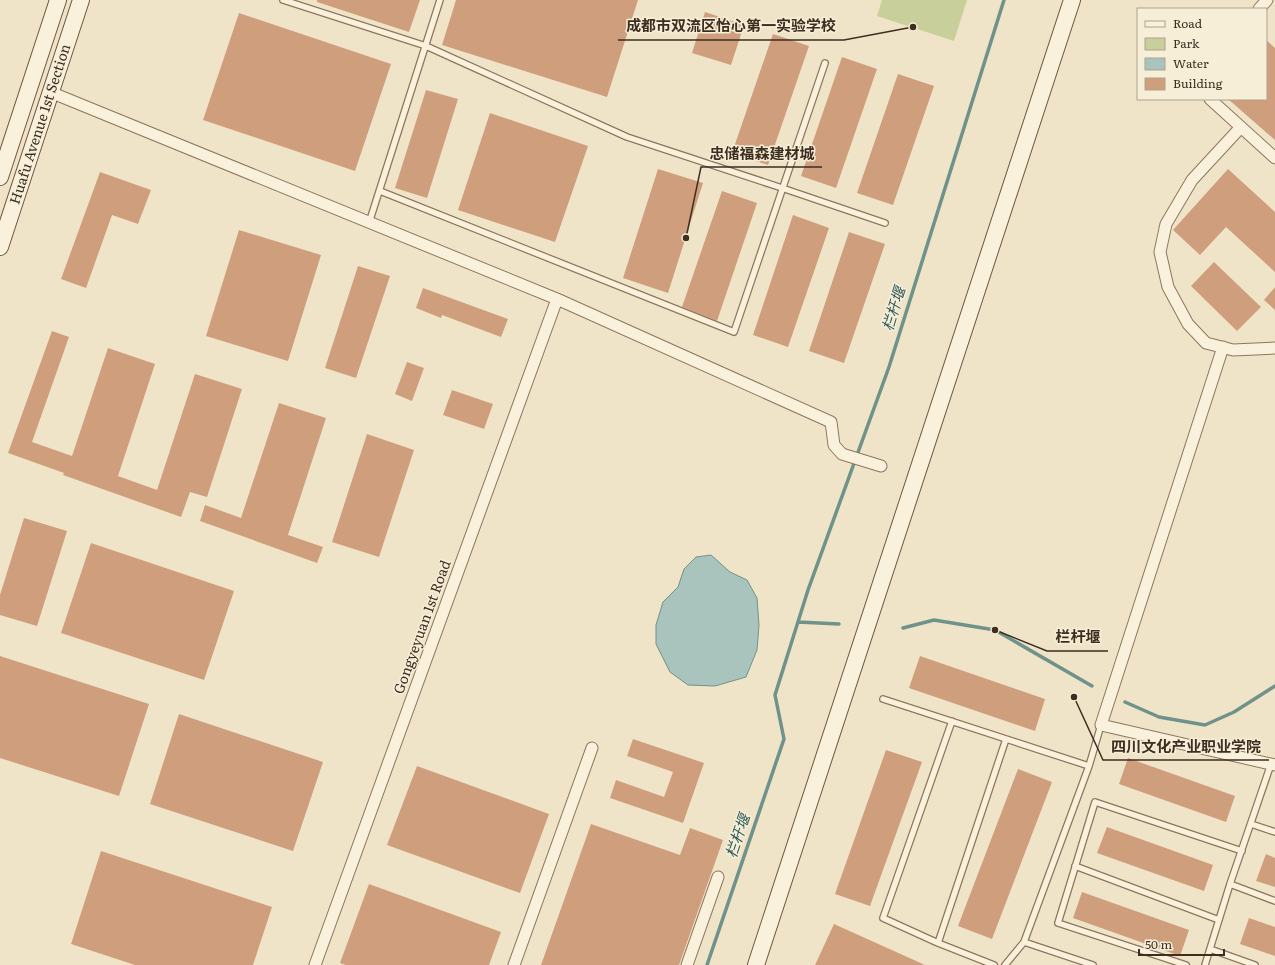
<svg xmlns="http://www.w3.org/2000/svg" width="1275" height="965" font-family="Literata,'Noto Sans SC',serif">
  <rect width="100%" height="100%" fill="#f0e4c8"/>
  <!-- green -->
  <path fill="#c9cf9b" d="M882,0H967L954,41L877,16Z"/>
  <!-- water -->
  <path fill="#a9c4bc" stroke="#6f938a" d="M711,555L730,572L747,580L757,598L759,625L757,650L746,677L715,686L688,685L670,672L656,644V625L663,602L678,587L684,569L696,557Z"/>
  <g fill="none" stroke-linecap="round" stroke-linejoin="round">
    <!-- stream -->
    <path stroke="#6f938a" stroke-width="3.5" d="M798,622L839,624
      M903,628L934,620L995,630L1092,686
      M1125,702L1159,717L1205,725L1234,712L1275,686
      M707,965L784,739L775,695L808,590L889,367L1004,0"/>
  </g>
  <!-- building -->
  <path fill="#cf9f7d" d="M317,0H420L409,32L317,2Z
    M456,0H638L607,97L442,45Z
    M705,12L744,25L731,65L692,53Z
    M239,13L391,64L355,171L203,120Z
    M773,34L809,46L768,165L732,153Z
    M1266,40L1275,48V140L1228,99H1266Z
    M842,57L877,69L836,188L801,176Z
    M898,74L934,86L893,205L857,193Z
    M426,90L458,99L427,198L395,188Z
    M490,113L588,146L555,242L458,210Z
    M658,169L703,183L668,293L623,278Z
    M1228,169L1275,212V272L1226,227L1200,255L1173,230Z
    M100,172L151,190L138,224L112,215L86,288L61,279Z
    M722,191L757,203L717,321L682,307Z
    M793,215L829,228L788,347L753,335Z
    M239,230L321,255L288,361L206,336Z
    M849,232L885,244L844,363L809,351Z
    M1214,262L1261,307L1237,331L1191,286Z
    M358,266L390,276L356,378L325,368Z
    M1275,287V310L1264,300Z
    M423,288L508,319L501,337L442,315L441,318L416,308Z
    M52,331L69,337L32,442L72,456L108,348L155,364L118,476L157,490L195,374L242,389L207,497L190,492L181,517L63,475L64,473L8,453Z
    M407,362L424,368L412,401L395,394Z
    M452,390L493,404L484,429L443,415Z
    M279,403L326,418L288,535L323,547L317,563L200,521L205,505L241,518Z
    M367,434L414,450L379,557L332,542Z
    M24,518L67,531L37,626L0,615V595Z
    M91,543L234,591L204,680L61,633Z
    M0,656L149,704L119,796L0,758Z
    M920,656L1045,699L1035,731L909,688Z
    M179,714L323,762L293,851L150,804Z
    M633,739L704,763L683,823L610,798L616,780L664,797L673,772L627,756Z
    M886,750L922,762L870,906L835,894Z
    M1128,758L1235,796L1226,822L1119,784Z
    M417,766L549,814L520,893L387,845Z
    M1018,769L1052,782L992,939L958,926Z
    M591,824L680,855L690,828L723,840L679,965H541Z
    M1107,827L1213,865L1204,891L1097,853Z
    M101,851L272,907L253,965H135L71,944Z
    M1266,854L1275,858V887L1256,881Z
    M369,884L501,932L489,965H346L340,963Z
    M1082,892L1189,930L1180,956L1073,918Z
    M1249,918L1275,927V956L1240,944Z
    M834,924L925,965H815Z"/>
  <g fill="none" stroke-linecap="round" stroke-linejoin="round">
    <!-- lane casing -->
    <g stroke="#8d765c" stroke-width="8">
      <path id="lane" d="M283,0L426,46L627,137L782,188L885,223
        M380,191L734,332L825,63
        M369,223L440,0
        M883,699L1089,766
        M952,721L883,918L938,943L994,965
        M1251,824L1275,832
        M1075,866L1219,920
        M1230,884L1275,901
        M1024,942L1093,965
        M938,943L1006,739
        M1210,949L1255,965
        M1005,965L1024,942L1089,766L1101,725
        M1186,965L1058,923L1095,802L1242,851
        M1205,965L1230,884L1271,764"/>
    </g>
    <!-- street casing -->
    <g stroke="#8d765c" stroke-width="13">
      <path id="street" d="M1259,9L1267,0
        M50,92L557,299L831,422L834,445L842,454L881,466
        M1210,99L1275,158
        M1241,127L1192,180L1166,224L1160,252L1168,287L1188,324L1206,343L1233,350L1275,348
        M1223,347L1101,725L1275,765
        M315,965L557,299
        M514,965L592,748
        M687,965L718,877"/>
    </g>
    <!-- secondary casing -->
    <g stroke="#6f573f" stroke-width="18">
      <path id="secondary" d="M0,177L58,0
        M0,247L81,0
        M756,965L1072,0"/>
    </g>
    <!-- lane -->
    <use href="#lane" stroke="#faf1dc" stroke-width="5.5"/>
    <!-- street -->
    <use href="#street" stroke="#faf1dc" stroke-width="11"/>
    <!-- secondary -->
    <use href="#secondary" stroke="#faf1dc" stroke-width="16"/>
  </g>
  <g text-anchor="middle" stroke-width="3" stroke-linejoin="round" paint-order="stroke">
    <!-- street labels -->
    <g font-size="14" fill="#3d2e20" stroke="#f7eed8">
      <text transform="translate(40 124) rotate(-72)" y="5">Huafu Avenue 1st Section</text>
      <text transform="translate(422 627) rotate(-70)" y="5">Gongyeyuan 1st Road</text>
    </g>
    <!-- water labels -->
    <g font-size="15" font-style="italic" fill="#2f5d5a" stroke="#f7eed8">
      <text transform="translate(894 309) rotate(-73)" y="5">栏杆堰</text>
      <text transform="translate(738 836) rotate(-71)" y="5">栏杆堰</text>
    </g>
  </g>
  <!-- callouts -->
  <path fill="none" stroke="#3d2e20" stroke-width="1.5" d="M913 27L844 40H618M686 238L701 167H822M995 630L1047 651H1108M1074 697L1103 760H1269"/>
  <g fill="#3d2e20" stroke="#f7eed8" stroke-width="1.5">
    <circle cx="913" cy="27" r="4"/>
    <circle cx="686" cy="238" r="4"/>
    <circle cx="995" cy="630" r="4"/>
    <circle cx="1074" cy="697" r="4"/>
  </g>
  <g font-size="15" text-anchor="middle" font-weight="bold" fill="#3d2e20" stroke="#f7eed8" stroke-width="3" stroke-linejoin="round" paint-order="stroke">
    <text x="731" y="31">成都市双流区怡心第一实验学校</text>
    <text x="762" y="159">忠储福森建材城</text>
    <text x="1078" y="642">栏杆堰</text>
    <text x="1186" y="752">四川文化产业职业学院</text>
  </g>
  <!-- legend -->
  <rect x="1137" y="8" width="130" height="92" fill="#f7eed8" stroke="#ada18e"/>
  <rect x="1145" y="21" width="20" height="6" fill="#faf1dc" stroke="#ada18e"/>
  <text x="1173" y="28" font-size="12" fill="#3d2e20">Road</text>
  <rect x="1145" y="38" width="20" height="12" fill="#c9cf9b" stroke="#ada18e"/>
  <text x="1173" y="48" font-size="12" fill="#3d2e20">Park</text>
  <rect x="1145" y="58" width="20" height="12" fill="#a9c4bc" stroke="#ada18e"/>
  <text x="1173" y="68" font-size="12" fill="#3d2e20">Water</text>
  <rect x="1145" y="78" width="20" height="12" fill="#cf9f7d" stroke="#ada18e"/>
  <text x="1173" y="88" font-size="12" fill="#3d2e20">Building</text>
  <!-- scale -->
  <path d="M1139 949v6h85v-6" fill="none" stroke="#3d2e20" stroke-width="2"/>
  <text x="1145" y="949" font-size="12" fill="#3d2e20" stroke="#f7eed8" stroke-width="3" paint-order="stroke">50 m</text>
</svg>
